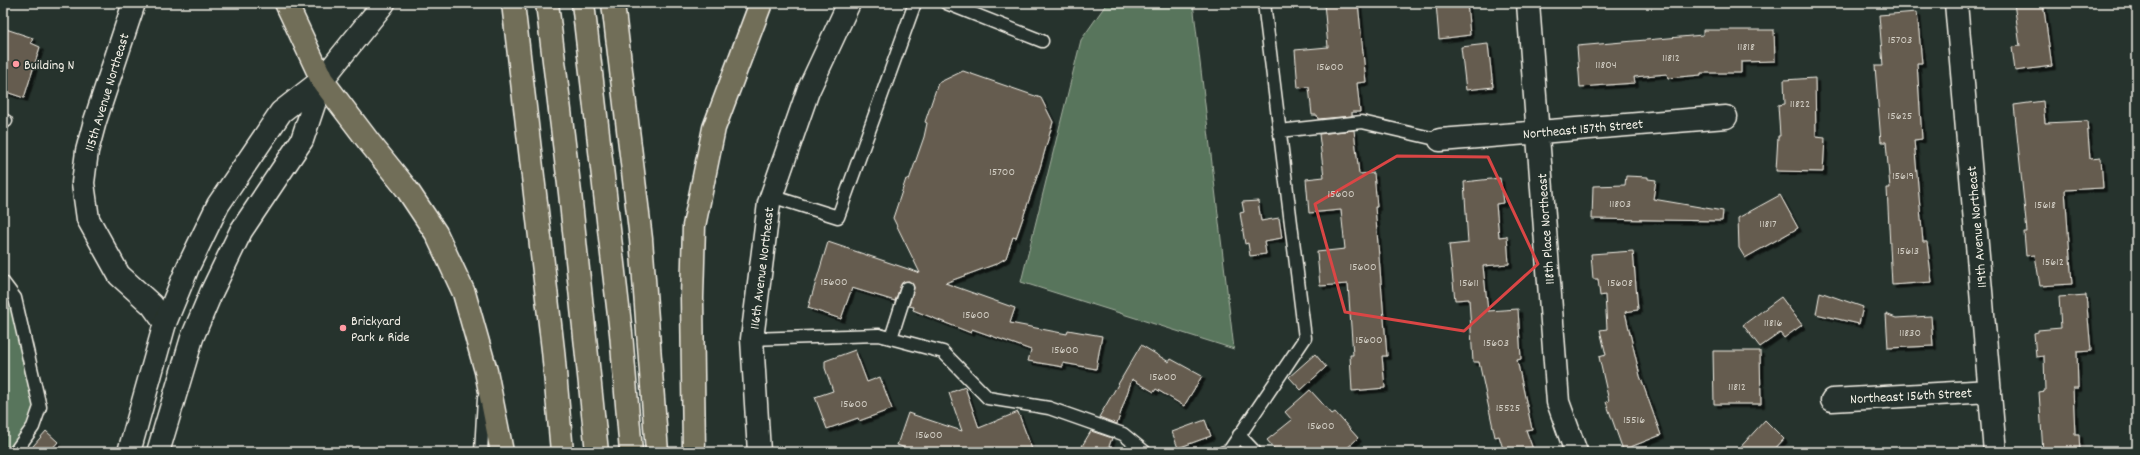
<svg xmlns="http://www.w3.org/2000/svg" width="2140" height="455" font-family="Dekko,sans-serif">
  <defs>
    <filter id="shadow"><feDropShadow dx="3.5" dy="3.5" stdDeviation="0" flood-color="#0009"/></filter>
  </defs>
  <rect width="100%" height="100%" fill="#26332d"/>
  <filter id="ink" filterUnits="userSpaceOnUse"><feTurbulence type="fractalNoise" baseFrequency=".025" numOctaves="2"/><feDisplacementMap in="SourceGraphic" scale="8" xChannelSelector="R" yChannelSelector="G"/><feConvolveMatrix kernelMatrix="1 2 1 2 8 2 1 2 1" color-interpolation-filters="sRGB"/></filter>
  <g filter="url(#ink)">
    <!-- built -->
    <path fill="#393f37" d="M2130,3H2137V56Z"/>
    <!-- green -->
    <path fill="#58745c" stroke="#a6b2a2" d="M1107,3H1193L1234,349L1021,282L1081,40Z
      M3,282L15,298L40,407L15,452H3Z"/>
    <!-- building -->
    <path fill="#655c4f" stroke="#f4f1e8" filter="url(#shadow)" d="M1324,3H1358L1366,82L1357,83L1360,112H1352V116L1318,119L1317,115H1312L1309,87L1298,88L1295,50L1328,47Z
      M1436,3H1467L1470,35L1439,39Z
      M2014,3H2043L2052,66L2015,71L2012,47L2020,46Z
      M1917,12L1922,63H1917L1922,139L1914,140L1923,242H1927L1932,282L1892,285L1887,188H1890L1886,142H1881L1875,66H1883L1879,15Z
      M3,28L33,38L31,43L40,47L24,98L3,91Z
      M1703,30H1774L1775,61L1741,62V73H1701V75L1668,78L1667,74L1634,77L1635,83L1580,87L1577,46L1703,35Z
      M1488,44L1493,87L1466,90L1461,47Z
      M963,71L1041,98L1053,122L1040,168L1016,238L1013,237L1006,258L996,264L945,283L1015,308L1010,323L1067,334L1068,330L1102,336L1096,369L1063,363V367L1028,361L1031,350L972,329L971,333L913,310L914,307L909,306L914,287L909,281L902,283L895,301L852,288L841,319L808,308L828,242L920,273L893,218L906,179L909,180L924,137L927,123L925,122L938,83Z
      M1815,78L1816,137L1825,138L1823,172L1776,171L1778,136H1780L1778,105L1785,104L1784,80Z
      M2043,101L2045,123L2087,121L2090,159L2101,158L2103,188L2065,190L2072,284L2040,286L2035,255L2026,256L2024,232H2027L2014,105Z
      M1354,130L1359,174L1374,173L1377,207H1375L1387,356H1382L1385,388L1352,391L1350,355H1353L1348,284L1320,286L1317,252L1345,249L1341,210L1309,213L1306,179L1324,177L1319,134Z
      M1626,176L1648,177V179L1656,180L1653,199L1723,211L1722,221L1592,219L1593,186L1625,185Z
      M1500,178L1503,203L1496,204L1499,237L1507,236L1509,264L1483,266L1488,311L1518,309L1521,359L1517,360L1532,429L1526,430L1534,452H1504L1499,436L1495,437L1479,362H1473L1469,299L1455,300L1449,245L1468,243L1464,182Z
      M1780,195L1798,228L1745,258L1739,248L1738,218Z
      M1258,201L1261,221L1279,218L1282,238L1264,241L1266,254L1250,256L1248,243L1245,244L1240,213L1244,212L1242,202Z
      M1633,251L1638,310L1625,312L1640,376L1661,435L1623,450L1606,402L1609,401L1599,357L1606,355L1600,330L1607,329L1605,295L1600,296L1598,279H1593L1591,254Z
      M1820,292L1863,307L1859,324L1816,314Z
      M2086,295L2091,351L2077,352L2078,388H2073L2075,434H2079L2080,452H2043L2039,392L2045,391L2044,356L2036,357L2034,333L2038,332V330L2061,328L2059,297Z
      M1781,297L1802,325L1784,338L1780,333L1760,347L1743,325Z
      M1886,314L1896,318L1931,316L1933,346L1888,348Z
      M1141,345L1169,362L1171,359L1202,376L1184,406L1156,389L1154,392L1132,379L1117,424L1099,417Z
      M855,350L867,382L880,377L892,409L859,421L858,418L827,429L815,397L833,391L825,368V361Z
      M1713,351H1760L1761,404H1714Z
      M1315,354L1326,367L1301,390L1289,377Z
      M965,387L979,428L1018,412L1033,452H917L897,445L908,413L962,431L949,393Z
      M1310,390L1332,414L1335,412L1358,438L1343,452H1277L1267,440L1292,420L1285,412Z
      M1205,420L1211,436L1178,448L1172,432Z
      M1765,420L1784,439L1772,452H1736Z
      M46,431L58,442L49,452H28Z
      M1091,431L1112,438L1107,452H1100L1082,446Z"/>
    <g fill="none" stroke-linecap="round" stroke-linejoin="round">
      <!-- service casing -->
      <g stroke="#f4f1e8" stroke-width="15">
        <path id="service" d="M946,3L1042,41
          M3,120L6,121
          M1279,131L1362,122L1440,140
          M771,196L838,217L915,3
          M3,282L15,298L40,407L33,427L15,452
          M891,338L907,288
          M752,339L879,335L943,352L988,398L1049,408L1123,434L1145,452
          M1239,435L1255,452
          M481,452L484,398
          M1224,452L1229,451L1305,338L1264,3"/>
      </g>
      <!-- minor casing -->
      <g stroke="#f4f1e8" stroke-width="25">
        <path id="minor" d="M134,3L95,121L87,151L83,183L88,219L119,275L152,305L165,323
          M1528,3L1558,402L1576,452
          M1956,3L1995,452
          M1440,140L1726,117
          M1832,400L1990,391"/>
      </g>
      <!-- tertiary casing -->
      <g stroke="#f4f1e8" stroke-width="25">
        <path id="tertiary" d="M759,452L752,339L769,203L808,91L849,3"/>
      </g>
      <!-- secondary casing -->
      <g stroke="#f4f1e8" stroke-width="25">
        <path id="secondary" d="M129,452L165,323L188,267L218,205L281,112L322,80L384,3
          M158,452L192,338L211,293L241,231L302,140L322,80"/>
      </g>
      <!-- motorway casing -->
      <g stroke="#f4f1e8" stroke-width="25">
        <path id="motorway" d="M286,3L322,80L369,142L406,188L436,233L464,293L486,371L502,452
          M513,3L553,350L562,452
          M547,3L570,193L597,452
          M583,3L621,333L631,452
          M613,3L641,239L657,452
          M694,452L692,298L694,226L714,128L761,3"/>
      </g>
      <!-- service -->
      <use href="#service" stroke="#26332d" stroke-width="12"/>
      <!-- minor -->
      <use href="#minor" stroke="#26332d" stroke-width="22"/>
      <!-- tertiary -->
      <use href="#tertiary" stroke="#26332d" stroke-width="22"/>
      <!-- secondary -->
      <use href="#secondary" stroke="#26332d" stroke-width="22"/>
      <!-- motorway -->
      <use href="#motorway" stroke="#716e59" stroke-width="22"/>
    </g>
  </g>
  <!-- marked area -->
  <path fill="none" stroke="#da4645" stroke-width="3" stroke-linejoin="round" d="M1397,156L1488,157L1538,264L1464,331L1345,312L1315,204Z"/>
  <!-- markers -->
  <g fill="#ff9aa2" stroke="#26332d" stroke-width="1.5">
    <circle cx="16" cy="64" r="4"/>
    <circle cx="343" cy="328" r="4"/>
  </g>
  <g text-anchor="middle" stroke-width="3" stroke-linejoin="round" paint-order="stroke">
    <!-- number labels -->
    <g font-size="12" fill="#d0ccc2">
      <text x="1900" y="43">15703</text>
      <text x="1746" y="50">11818</text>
      <text x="1671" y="61">11812</text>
      <text x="1606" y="68">11804</text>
      <text x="1330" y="70">15600</text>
      <text x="1800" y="107">11822</text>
      <text x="1900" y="119">15625</text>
      <text x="1002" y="175">15700</text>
      <text x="1903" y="179">15619</text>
      <text x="1341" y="197">15600</text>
      <text x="1620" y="207">11803</text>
      <text x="2045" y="208">15618</text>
      <text x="1768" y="227">11817</text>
      <text x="1908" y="254">15613</text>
      <text x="2053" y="265">15612</text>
      <text x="1363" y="270">15600</text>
      <text x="834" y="285">15600</text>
      <text x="1469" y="286">15611</text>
      <text x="1620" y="286">15608</text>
      <text x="976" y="318">15600</text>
      <text x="1773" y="326">11816</text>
      <text x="1910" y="336">11830</text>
      <text x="1369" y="343">15600</text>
      <text x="1496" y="346">15603</text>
      <text x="1065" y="353">15600</text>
      <text x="1163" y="380">15600</text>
      <text x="1737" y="390">11812</text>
      <text x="854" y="407">15600</text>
      <text x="1508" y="411">15525</text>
      <text x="1634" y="423">15516</text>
      <text x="1321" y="429">15600</text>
      <text x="929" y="438">15600</text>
    </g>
    <!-- poi labels -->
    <g font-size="14" fill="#f4f1e8" stroke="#26332d" text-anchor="start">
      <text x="24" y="69">Building N</text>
      <text x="351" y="325">Brickyard<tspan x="351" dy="16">Park &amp; Ride</tspan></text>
    </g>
    <!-- street labels -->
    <g font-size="14" fill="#f4f1e8" stroke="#26332d">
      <text transform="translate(106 92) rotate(-73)" y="5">115th Avenue Northeast</text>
      <text transform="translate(1583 128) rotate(-5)" y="5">Northeast 157th Street</text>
      <text transform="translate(1976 227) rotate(-95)" y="5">119th Avenue Northeast</text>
      <text transform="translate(1545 229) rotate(-94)" y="5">118th Place Northeast</text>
      <text transform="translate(761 268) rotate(-83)" y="5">116th Avenue Northeast</text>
      <text transform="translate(1911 395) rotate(-3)" y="5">Northeast 156th Street</text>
    </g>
  </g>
  <!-- margin -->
  <rect width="2140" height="455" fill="none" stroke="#26332d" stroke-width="16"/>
  <rect x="8" y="8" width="2124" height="439" fill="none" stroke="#f4f1e8" stroke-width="1.5" filter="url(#ink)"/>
</svg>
